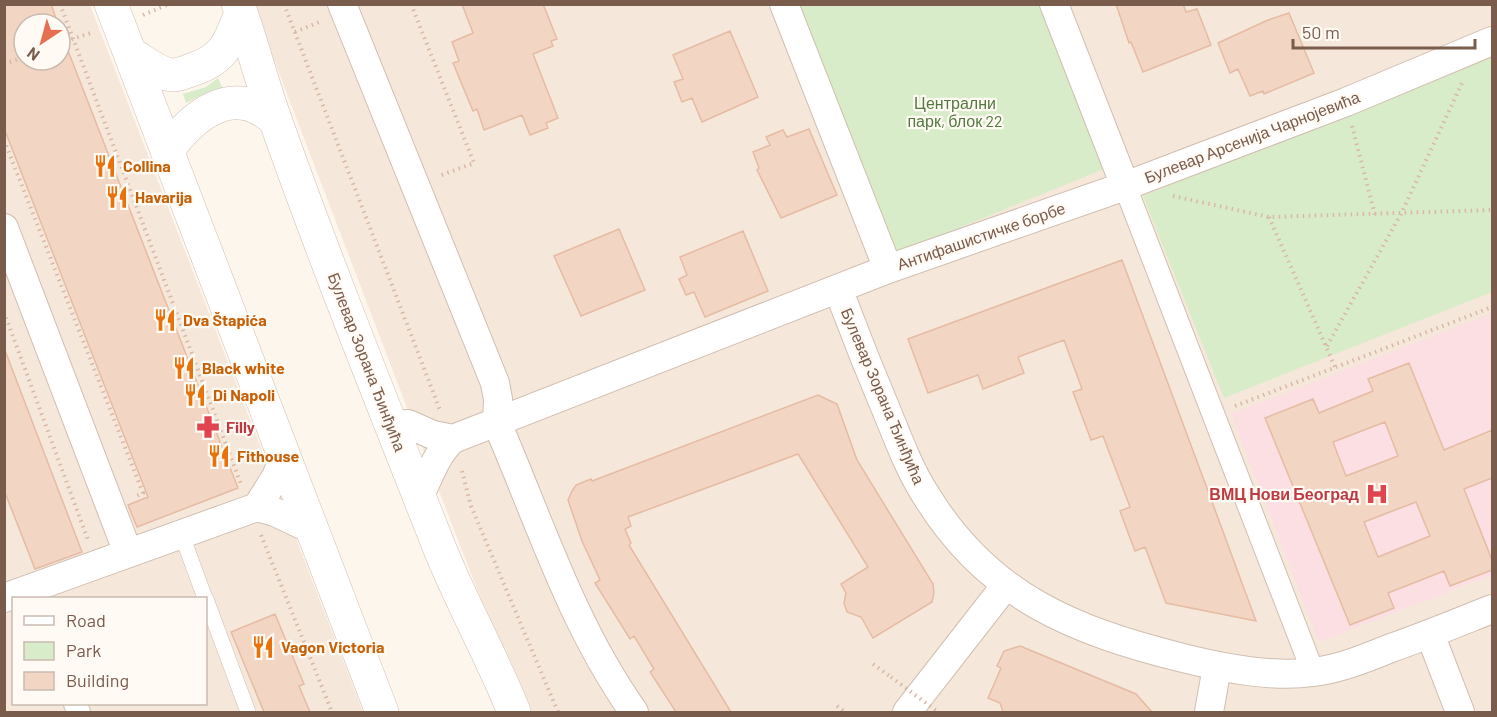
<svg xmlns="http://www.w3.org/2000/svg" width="1497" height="717" font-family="Barlow,sans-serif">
  <rect width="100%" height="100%" fill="#fdf6ec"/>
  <!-- residential -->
  <path fill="#f5e8da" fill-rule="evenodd" d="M4,5H90L363,712H5ZM24,24H60V60H24ZM14,598H206V704H14Z
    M253,5H1492V712H525L432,473Z"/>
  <!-- medical -->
  <path fill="#fbdfe3" d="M1492,313V575L1319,642L1231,414Z"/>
  <!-- green -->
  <path fill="#d8ecc9" d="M797,5H1042L1104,169L897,253Z
    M1492,49V292L1224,398L1143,196Z
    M218,78L223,89L208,92L186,103L183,94L206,87Z"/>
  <!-- building -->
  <path fill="#f3d5c3" stroke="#e6bba3" stroke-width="1.5" fill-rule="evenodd" d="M4,4H51L58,24H24V60H60V30L238,488L137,527L128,505L148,497L4,128Z
    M462,4H543L557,39L551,41L553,46L533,54L558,118L546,123L548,128L530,135L522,115L484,130L477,109L473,111L453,63L459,61L452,42L473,33Z
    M1116,4H1183L1186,12L1197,9L1211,45L1143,72L1131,42L1129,43Z
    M1289,13L1314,73L1264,94L1263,91L1250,96L1238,69L1230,73L1218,43L1268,20Z
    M730,31L758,97L702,122L692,98L682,102L674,82L683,79L673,55Z
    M809,129L837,195L781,218L757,170L759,168L753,152L770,145L766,137L783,130L787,137Z
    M619,229L645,290L581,316L554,256Z
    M743,231L768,291L705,317L694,292L686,295L679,279L687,275L680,257Z
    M1122,260L1211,499L1256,621L1166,603L1145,547L1135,551L1127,530L1120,511L1130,507L1103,436L1091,440L1073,392L1082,389L1064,340L1018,357L1024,373L983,389L978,375L928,393L908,339Z
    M6,353L82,552L35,569L4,490V354Z
    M1409,363L1444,450L1492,430V478L1464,489L1492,560V570L1450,586L1444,571L1388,593L1394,608L1350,625L1265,418L1313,399L1319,413L1373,391L1368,379ZM1385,422L1398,456L1346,476L1333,442ZM1416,502L1430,536L1378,557L1364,522Z
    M818,395L837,404L857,460L933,584L934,593L932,602L873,638L861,617L847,612L844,603L846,593L841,584L868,567L798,454L628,517L631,526L625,529L631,543L629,545L731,712H676L650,672L654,669L634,636L630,639L595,583L600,580L582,541L568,500L572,491L576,485L591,479L592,481Z
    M275,614L304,684L299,686L310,712H264L231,632Z
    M1020,646L1136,694L1152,712H1003L1000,703L988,698L1001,668L997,666L1004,651Z"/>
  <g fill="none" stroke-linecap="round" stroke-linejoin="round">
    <!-- service casing -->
    <g stroke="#d1beb0" stroke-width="16">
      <path id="service" d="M181,533L205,598
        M206,599L248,712"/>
    </g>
    <!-- pedestrian casing -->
    <g stroke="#d1beb0" stroke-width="24">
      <path id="pedestrian" d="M1125,186L1313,672
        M75,704L79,712"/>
    </g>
    <!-- minor casing -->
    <g stroke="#d1beb0" stroke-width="30">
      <path id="minor" d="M342,4L495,383L498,399L497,423C539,520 572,625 634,712
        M784,4L888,269
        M1054,4L1125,186
        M4,228L128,553
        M838,289C855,334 873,379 892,424C902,449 912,474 927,497C989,597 1074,631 1183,658C1223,668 1272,678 1313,672C1340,669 1366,658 1391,648C1425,636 1459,622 1492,609
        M391,425L408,424L433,435L453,439
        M420,495C430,475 436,454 453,439L888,269L1125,186L1346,102L1492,41
        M257,507L276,477L284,457
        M4,598L257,507L275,512L311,529
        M1430,634L1460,712
        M907,712L1006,585
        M1209,712L1217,667"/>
    </g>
    <!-- tertiary casing -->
    <g stroke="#d1beb0" stroke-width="34">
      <path id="tertiary" d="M111,4L382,712
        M238,4C252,43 262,83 276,122C325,260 380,397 434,534C457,595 490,652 514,712
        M130,53C143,61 158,74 173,75C178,75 186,72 191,70C224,60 230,42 241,13
        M167,151C193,115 234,81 275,120"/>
    </g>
    <!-- path -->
    <path stroke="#d9b8a5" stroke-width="4" stroke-dasharray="1.5 4.5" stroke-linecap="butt" d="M60,4L241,484
      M284,4L440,410
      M411,4L474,163L439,176
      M143,15L169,4
      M295,32L322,21
      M60,43L94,32
      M4,64L24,57
      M1352,126L1375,215
      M4,140L143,493L134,497
      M1173,196L1269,217L1492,210
      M1269,217L1335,367
      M4,312L88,540
      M1327,346L1401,214L1462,83
      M1235,406L1492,307
      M462,471L471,506L558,712
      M261,535L332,712
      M873,664L891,677
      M837,706L845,712"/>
    <!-- service -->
    <use href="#service" stroke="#fff" stroke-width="15"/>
    <!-- pedestrian -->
    <use href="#pedestrian" stroke="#fff" stroke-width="22"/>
    <!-- minor -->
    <use href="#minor" stroke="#fff" stroke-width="28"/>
    <!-- tertiary -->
    <use href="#tertiary" stroke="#fff" stroke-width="33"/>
    <!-- path-bridge -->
    <path stroke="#d9b8a5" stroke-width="4" stroke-dasharray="1.5 4.5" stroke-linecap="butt" d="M891,677L938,712"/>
  </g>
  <!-- icons -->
  <defs>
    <g id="restaurant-bare" transform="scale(1.8)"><path d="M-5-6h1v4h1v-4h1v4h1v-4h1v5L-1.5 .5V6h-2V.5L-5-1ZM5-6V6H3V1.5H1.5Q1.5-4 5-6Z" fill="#e8710a" stroke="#fffaf3" stroke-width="2.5" paint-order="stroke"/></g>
    <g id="pharmacy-bare" transform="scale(1.8)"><path d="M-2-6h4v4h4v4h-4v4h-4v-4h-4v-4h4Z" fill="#e0444e" stroke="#fffaf3" stroke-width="2.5" paint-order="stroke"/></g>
    <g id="hospital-bare" transform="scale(1.8)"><path d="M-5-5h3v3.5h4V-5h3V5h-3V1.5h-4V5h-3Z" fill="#e0444e" stroke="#fffaf3" stroke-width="2.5" paint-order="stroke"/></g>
  </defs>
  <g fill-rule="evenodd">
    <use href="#restaurant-bare" x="105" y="166"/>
    <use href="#restaurant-bare" x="117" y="197"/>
    <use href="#restaurant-bare" x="165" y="320"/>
    <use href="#restaurant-bare" x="184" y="368"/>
    <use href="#restaurant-bare" x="195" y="395"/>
    <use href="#pharmacy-bare" x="208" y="427"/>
    <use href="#restaurant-bare" x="219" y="456"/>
    <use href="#hospital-bare" x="1377" y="494"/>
    <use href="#restaurant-bare" x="263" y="647"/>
  </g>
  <g text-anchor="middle" stroke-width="4.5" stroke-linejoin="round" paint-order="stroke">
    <!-- park labels -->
    <g font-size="16" fill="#537a41" stroke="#fffaf3">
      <text x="955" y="109">Централни<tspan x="955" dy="18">парк, блок 22</tspan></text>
    </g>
    <!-- street labels -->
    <g font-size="16" fill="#7a5c4d" stroke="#fffaf3">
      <text transform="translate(1252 137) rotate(-21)" y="6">Булевар Арсенија Чарнојевића</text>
      <text transform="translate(981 236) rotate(-19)" y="6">Антифашистичке борбе</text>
      <text transform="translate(367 362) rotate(69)" y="6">Булевар Зорана Ђинђића</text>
      <text transform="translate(883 396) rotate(67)" y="6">Булевар Зорана Ђинђића</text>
    </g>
    <!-- food labels -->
    <g font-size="16" font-weight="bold" fill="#c56008" stroke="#fffaf3" text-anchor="start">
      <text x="123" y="172">Collina</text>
      <text x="135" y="203">Havarija</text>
      <text x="183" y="326">Dva Štapića</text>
      <text x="202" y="374">Black white</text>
      <text x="213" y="401">Di Napoli</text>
      <text x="237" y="462">Fithouse</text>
      <text x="281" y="653">Vagon Victoria</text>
    </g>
    <!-- health labels -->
    <g font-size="16" font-weight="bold" fill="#be3a42" stroke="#fffaf3" text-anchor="start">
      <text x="226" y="433">Filly</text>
      <text x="1359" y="500" text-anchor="end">ВМЦ Нови Београд</text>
    </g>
  </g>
  <!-- border -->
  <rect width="1497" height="717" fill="none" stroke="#7a5c4d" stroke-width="12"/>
  <!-- legend -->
  <rect x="12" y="597" width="195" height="108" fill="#fffaf3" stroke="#cabbb1" stroke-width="1.5"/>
  <rect x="24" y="616" width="30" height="9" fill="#ffffff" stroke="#cabbb1" stroke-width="1.5"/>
  <text x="66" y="627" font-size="18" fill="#7a5c4d">Road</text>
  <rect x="24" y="642" width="30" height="18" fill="#d8ecc9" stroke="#cabbb1" stroke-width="1.5"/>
  <text x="66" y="657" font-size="18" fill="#7a5c4d">Park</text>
  <rect x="24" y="672" width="30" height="18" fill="#f3d5c3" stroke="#cabbb1" stroke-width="1.5"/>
  <text x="66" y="687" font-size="18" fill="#7a5c4d">Building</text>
  <!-- north arrow -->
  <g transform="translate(42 42) rotate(216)"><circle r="28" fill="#fffaf3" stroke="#cabbb1" stroke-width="1.5"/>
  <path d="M0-4.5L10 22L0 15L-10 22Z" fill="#e76f51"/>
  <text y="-9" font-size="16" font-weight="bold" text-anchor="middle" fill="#7a5c4d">N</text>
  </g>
  <!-- scale -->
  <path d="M1293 39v9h182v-9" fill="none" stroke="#7a5c4d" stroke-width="3"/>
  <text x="1302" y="39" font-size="18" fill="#7a5c4d" stroke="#fffaf3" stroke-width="4.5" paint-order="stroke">50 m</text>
</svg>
